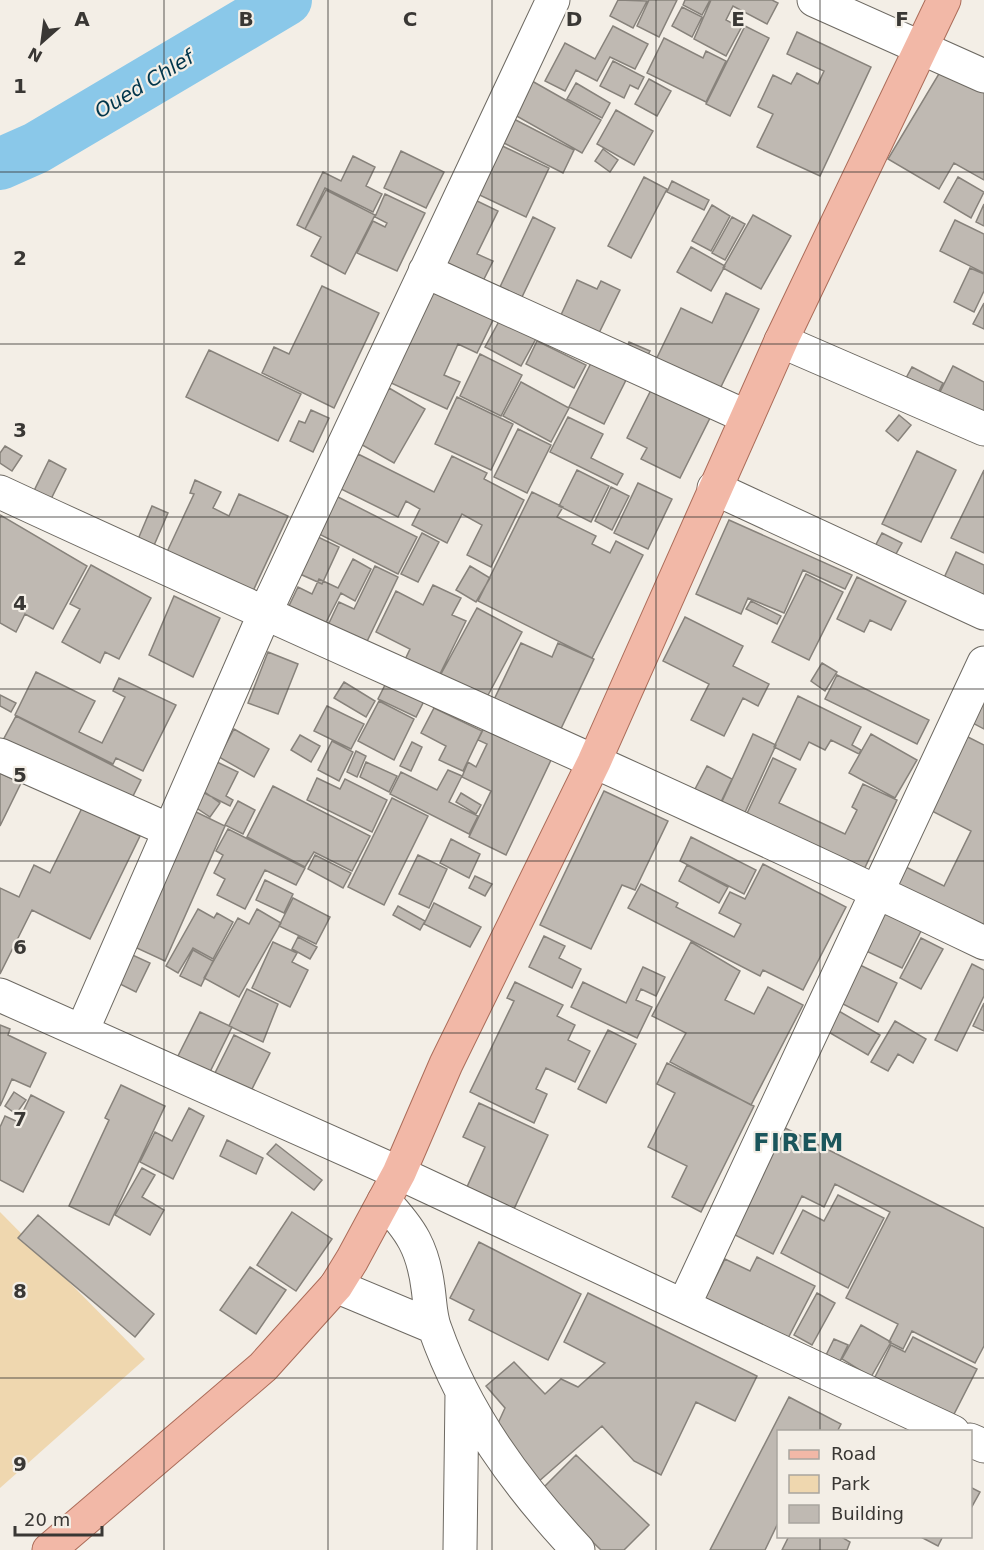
<svg xmlns="http://www.w3.org/2000/svg" width="984" height="1550" font-family="'DejaVu Sans',sans-serif">
  <rect width="100%" height="100%" fill="#f3eee6"/>
  <!-- green -->
  <path fill="#efd7af" d="M0,1212L145,1359L0,1488Z"/>
  <g fill="none" stroke-linecap="round" stroke-linejoin="round">
    <!-- river -->
    <path stroke="#8ac8e9" stroke-width="52" d="M0,164L36,148L286,0"/>
  </g>
  <!-- building -->
  <path fill="#bfb9b2" stroke="#87827b" stroke-width="1.5" d="M618,0L647,1L633,28L610,16Z
    M649,0H677L659,37L637,26Z
    M685,0H710L702,15L683,5Z
    M711,0H772L778,3L767,24L733,6L726,20L741,28L726,56L694,39Z
    M682,7L702,17L692,37L672,26Z
    M613,26L648,44L635,69L610,57L597,81L576,70L565,91L545,81L565,43L595,59Z
    M745,26L769,38L730,116L706,104Z
    M797,32L871,67L820,176L757,147L773,114L758,107L773,75L791,84L797,73L818,84L824,71L787,54Z
    M664,38L703,58L706,51L726,61L706,102L647,73Z
    M613,61L644,77L638,89L630,85L624,98L600,86Z
    M943,67L984,92V180L954,163L939,189L888,159Z
    M649,79L671,91L657,116L635,104Z
    M532,81L601,120L582,153L513,114Z
    M576,83L610,103L602,118L567,99Z
    M616,110L653,131L634,165L597,144Z
    M510,117L574,150L563,173L498,140Z
    M494,142L549,168L526,217L471,191Z
    M603,149L618,160L610,172L595,161Z
    M401,151L444,172L426,208L384,188Z
    M353,156L375,167L366,186L382,194L373,212L325,188L305,229L297,225L323,172L341,181Z
    M644,177L667,189L631,258L608,246Z
    M958,177L984,192L971,218L944,202Z
    M672,181L709,200L704,210L667,192Z
    M326,190L375,215L345,274L311,256L321,237L305,229Z
    M385,194L425,213L397,271L357,253L373,221L385,227L387,223L375,217Z
    M475,200L498,211L477,254L493,261L483,281L444,261Z
    M984,204V226L976,222Z
    M712,205L730,216L711,251L692,241Z
    M753,215L791,236L761,289L723,268Z
    M533,217L555,228L522,297L500,287Z
    M732,217L745,224L725,260L712,253Z
    M955,220L984,234V273L940,251Z
    M691,247L725,266L711,291L677,272Z
    M970,268L984,274V291L974,312L954,302Z
    M577,280L597,289L601,281L620,290L599,333L561,315Z
    M322,286L379,313L334,408L262,373L274,347L289,354Z
    M434,288L495,316L477,353L458,344L444,375L460,382L447,409L389,382Z
    M726,293L759,309L715,399L652,368L681,308L712,323Z
    M984,303V329L973,324Z
    M502,316L538,335L521,366L485,347Z
    M537,341L586,365L574,388L526,364Z
    M629,342L650,351L644,363L624,355Z
    M209,350L301,394L278,441L186,397Z
    M480,354L522,375L501,416L460,396Z
    M591,363L626,380L604,424L569,407Z
    M953,366L984,382V417L939,394Z
    M912,367L943,383L936,397L905,380Z
    M521,382L569,408L551,442L503,416Z
    M654,384L712,414L680,478L641,459L647,448L627,438Z
    M389,388L425,409L394,463L357,442Z
    M457,397L513,424L491,470L435,444Z
    M311,410L329,418L313,452L290,441L299,421L305,423Z
    M899,415L911,425L898,441L886,431Z
    M568,417L603,434L591,458L623,474L617,485L550,452Z
    M518,429L551,445L527,493L494,477Z
    M5,446L22,456L12,471L0,463V453Z
    M917,451L956,470L921,542L882,524Z
    M358,454L434,492L452,456L487,473L484,479L524,500L491,567L467,555L482,525L462,514L447,543L412,525L420,509L406,501L398,517L341,489Z
    M49,460L66,469L48,505L31,497Z
    M577,470L609,486L591,522L559,506Z
    M984,470V553L951,538Z
    M195,480L221,492L213,508L229,516L239,494L288,516L246,606L159,569L194,494L190,493Z
    M638,483L672,499L648,549L614,533Z
    M611,487L629,496L612,530L595,521Z
    M532,492L563,507L557,517L596,536L592,544L610,553L616,541L643,555L592,658L478,601Z
    M334,495L417,537L398,574L315,532Z
    M152,506L168,513L152,550L136,544Z
    M0,515L87,566L53,629L25,614L16,632L0,623Z
    M729,520L852,575L845,589L803,570L784,613L748,598L741,614L696,594Z
    M422,533L439,542L418,582L401,574Z
    M882,533L902,543L891,563L872,552Z
    M316,536L339,547L322,584L300,574Z
    M956,552L984,565V600L943,580Z
    M353,559L371,569L355,601L341,593L315,644L287,610L298,587L312,594L319,579L338,588Z
    M91,565L151,598L119,659L105,652L100,663L62,642L80,609L70,604Z
    M375,566L398,577L359,658L321,640L339,602L354,609Z
    M470,566L490,578L476,602L456,590Z
    M806,574L843,592L809,660L772,642Z
    M857,577L906,601L891,630L870,620L864,632L837,619Z
    M433,585L461,598L452,615L466,621L436,682L402,666L410,649L376,632L396,591L423,605Z
    M174,596L220,618L193,677L149,655Z
    M751,601L781,616L777,624L746,609Z
    M477,608L522,632L480,710L435,685Z
    M685,617L743,646L733,666L769,684L758,706L743,698L724,736L691,720L709,684L663,661Z
    M521,643L552,657L558,643L594,659L557,737L491,706Z
    M268,652L298,664L278,714L248,703Z
    M822,663L837,672L825,691L811,681Z
    M36,672L95,701L79,732L102,743L125,697L113,691L119,678L176,705L143,771L116,758L113,764L15,715Z
    M837,675L929,720L917,744L825,699Z
    M388,679L426,697L416,717L378,699Z
    M984,681V729L965,719Z
    M344,682L375,701L366,717L334,698Z
    M0,695L16,703L11,712L0,706Z
    M798,696L861,727L852,745L861,750L859,754L831,740L825,750L809,742L800,760L774,747Z
    M379,701L414,719L394,760L358,741Z
    M327,706L364,724L351,749L314,731Z
    M434,708L482,731L463,771L439,760L446,746L421,733Z
    M16,716L141,780L124,814L2,742Z
    M485,726L552,758L506,855L469,837L491,791L462,777L468,762L476,767L487,744L478,740Z
    M234,729L269,749L254,777L219,757Z
    M753,734L776,745L742,819L719,808Z
    M871,734L917,760L895,798L849,773Z
    M962,734L984,745V931L892,890L904,866L944,886L971,831L926,808Z
    M300,735L320,746L311,762L291,750Z
    M332,741L353,752L339,781L318,770Z
    M412,742L422,747L411,771L400,766Z
    M356,751L366,756L357,777L347,772Z
    M773,758L796,769L779,803L845,834L857,810L852,807L863,784L897,800L860,878L743,822Z
    M217,762L238,772L226,796L233,800L230,806L202,792Z
    M366,762L397,776L389,792L360,777Z
    M707,766L732,779L719,806L693,793Z
    M448,770L462,776L449,802L478,816L469,834L390,794L401,772L437,790Z
    M0,773L21,783L0,826Z
    M317,778L340,789L345,779L387,800L372,832L307,800Z
    M273,786L370,836L352,871L314,852L305,867L247,837Z
    M199,788L220,803L210,817L189,803Z
    M604,791L668,821L635,890L622,885L591,949L540,925Z
    M461,793L481,805L476,814L456,802Z
    M392,798L428,816L384,905L348,887Z
    M238,801L255,810L243,834L225,825Z
    M82,808L140,836L90,939L32,910L0,974V888L19,897L34,865L50,873Z
    M192,810L225,826L165,961L128,944Z
    M228,829L305,868L296,885L265,870L245,909L217,895L225,879L214,873L223,855L216,851Z
    M691,837L756,870L744,894L680,861Z
    M451,839L480,854L469,878L440,863Z
    M315,855L351,873L343,888L308,869Z
    M418,855L447,869L429,908L399,894Z
    M763,864L846,907L803,990L763,970L760,976L628,908L641,884L678,903L676,907L734,937L741,924L719,913L730,892L745,899Z
    M687,865L728,887L719,903L679,881Z
    M475,876L492,884L485,896L469,888Z
    M265,880L293,894L284,913L256,900Z
    M293,898L330,917L316,944L279,926Z
    M434,903L481,927L470,947L424,924Z
    M398,906L425,921L420,930L393,915Z
    M198,909L214,918L217,913L233,922L213,959L193,948L178,973L166,966Z
    M257,909L281,923L239,997L204,978L238,918L249,924Z
    M883,912L921,931L902,968L864,950Z
    M544,936L565,946L559,958L581,969L572,988L529,967Z
    M298,937L317,947L310,959L292,949Z
    M921,938L943,949L921,989L900,978Z
    M273,942L297,953L292,962L308,970L290,1007L252,988Z
    M691,942L740,971L725,1000L754,1014L768,987L803,1005L751,1105L670,1062L686,1033L652,1016Z
    M193,950L213,961L201,986L180,976Z
    M126,952L150,963L136,992L112,980Z
    M972,964L984,970V996L957,1051L935,1040Z
    M860,965L897,983L878,1022L841,1003Z
    M643,967L665,977L656,996L641,989L636,1000L652,1007L637,1038L571,1007L583,982L626,1003Z
    M515,982L563,1005L557,1016L575,1025L568,1040L590,1051L575,1082L546,1068L536,1089L547,1094L534,1123L470,1092L514,1001L507,998Z
    M247,989L278,1004L263,1042L229,1026Z
    M984,1003V1031L973,1026Z
    M837,1010L880,1035L868,1055L825,1030Z
    M200,1012L232,1027L207,1078L175,1062Z
    M895,1021L926,1039L913,1063L898,1054L888,1071L871,1062Z
    M0,1025L10,1029L8,1035L46,1053L30,1087L12,1079L0,1106Z
    M608,1030L636,1044L606,1103L578,1089Z
    M234,1035L270,1053L249,1095L213,1077Z
    M667,1063L754,1106L701,1212L672,1197L687,1166L648,1147L675,1093L657,1084Z
    M121,1085L165,1106L109,1225L69,1206L109,1120L105,1118Z
    M14,1092L26,1100L16,1114L5,1106Z
    M31,1095L64,1112L23,1192L0,1180V1127L5,1116L18,1122Z
    M479,1103L548,1135L514,1209L467,1187L485,1147L463,1137Z
    M189,1108L204,1116L173,1179L140,1162L155,1132L172,1141Z
    M783,1127L984,1228V1346L975,1363L912,1331L903,1349L889,1342L898,1324L846,1298L890,1212L835,1184L824,1207L802,1196L773,1254L729,1232Z
    M227,1140L263,1158L256,1174L220,1156Z
    M276,1144L322,1180L314,1190L267,1154Z
    M142,1168L155,1175L142,1197L164,1210L150,1235L115,1215Z
    M838,1195L884,1218L848,1288L781,1253L803,1210L824,1221Z
    M292,1212L332,1239L296,1291L257,1265Z
    M38,1215L154,1314L135,1337L18,1238Z
    M479,1242L581,1294L548,1360L469,1320L474,1310L450,1298Z
    M757,1257L815,1286L785,1344L703,1302L725,1259L750,1271Z
    M250,1267L286,1290L256,1334L220,1310Z
    M588,1293L757,1376L735,1421L696,1402L661,1475L634,1461L602,1426L538,1482L494,1432L505,1408L486,1386L514,1362L545,1394L561,1379L578,1387L605,1363L564,1342Z
    M817,1293L835,1303L812,1345L794,1335Z
    M861,1325L891,1342L871,1377L842,1359Z
    M913,1337L977,1369L949,1424L871,1385L891,1345L905,1352Z
    M834,1339L848,1345L840,1361L826,1355Z
    M789,1397L841,1424L837,1432H778V1523L765,1550H710Z
    M576,1455L649,1525L624,1550H601L540,1491Z
    M970,1487L980,1492L970,1510Z
    M789,1536H840L850,1542L847,1550H782Z
    M919,1536H943L938,1546Z"/>
  <g fill="none" stroke-linecap="round" stroke-linejoin="round">
    <!-- minor casing -->
    <g stroke="#6d6962" stroke-width="35">
      <path id="minor" d="M814,0L984,76
        M425,271L747,417
        M781,341L984,429
        M714,488L984,613
        M0,492C327,644 659,786 984,943
        M0,755L169,830
        M0,995L399,1173L953,1432
        M82,1031L264,615L553,0
        M384,1201C411,1230 423,1248 428,1288C430,1301 430,1317 435,1329C465,1414 517,1485 578,1550
        M336,1286L434,1327
        M684,1305L984,663
        M970,1440L984,1446
        M460,1550L462,1394"/>
    </g>
    <!-- major casing -->
    <g stroke="#ab6c59" stroke-width="35">
      <path id="major" d="M49,1550L263,1367L336,1286L352,1260L399,1173L446,1064L594,762L781,341L944,0"/>
    </g>
    <!-- minor -->
    <use href="#minor" stroke="#fff" stroke-width="33"/>
    <!-- major -->
    <use href="#major" stroke="#f2b8a7" stroke-width="33"/>
  </g>
  <!-- grid -->
  <path fill="none" stroke="#393734" stroke-width="1.5" stroke-opacity="0.55" d="M164,0V1550M328,0V1550M492,0V1550M656,0V1550M820,0V1432M0,172H984M0,344H984M0,517H984M0,689H984M0,861H984M0,1033H984M0,1206H984M0,1378H984M820,1536V1550"/>
  <g text-anchor="middle" stroke-width="4.5" stroke-linejoin="round" paint-order="stroke">
    <!-- water labels -->
    <g font-size="20" font-style="italic" fill="#00354b" stroke="#f3eee6">
      <text transform="translate(144 84) rotate(-31)" y="7">Oued Chlef</text>
    </g>
    <!-- district labels -->
    <g font-size="24" font-weight="bold" letter-spacing="1.5" fill="#1b565c" stroke="#f3eee6">
      <text x="799" y="1151">FIREM</text>
    </g>
  </g>
  <g font-size="20" text-anchor="middle" font-weight="bold" fill="#393734" stroke="#f3eee6" stroke-width="4.5" stroke-linejoin="round" paint-order="stroke">
    <text x="82" y="26">A</text>
    <text x="246" y="26">B</text>
    <text x="410" y="26">C</text>
    <text x="574" y="26">D</text>
    <text x="738" y="26">E</text>
    <text x="902" y="26">F</text>
    <text x="20" y="93">1</text>
    <text x="20" y="265">2</text>
    <text x="20" y="437">3</text>
    <text x="20" y="610">4</text>
    <text x="20" y="782">5</text>
    <text x="20" y="954">6</text>
    <text x="20" y="1126">7</text>
    <text x="20" y="1298">8</text>
    <text x="20" y="1471">9</text>
  </g>
  <!-- legend -->
  <rect x="777" y="1430" width="195" height="108" fill="#f3eee6" stroke="#a9a59f" stroke-width="1.5"/>
  <rect x="789" y="1450" width="30" height="9" fill="#f2b8a7" stroke="#a9a59f" stroke-width="1.5"/>
  <text x="831" y="1460" font-size="18" fill="#393734">Road</text>
  <rect x="789" y="1475" width="30" height="18" fill="#efd7af" stroke="#a9a59f" stroke-width="1.5"/>
  <text x="831" y="1490" font-size="18" fill="#393734">Park</text>
  <rect x="789" y="1505" width="30" height="18" fill="#bfb9b2" stroke="#a9a59f" stroke-width="1.5"/>
  <text x="831" y="1520" font-size="18" fill="#393734">Building</text>
  <!-- north arrow -->
  <g transform="translate(42 42) rotate(208)" stroke="#f3eee6" stroke-width="4.5" paint-order="stroke">
  <path d="M0-4.5L10 22L0 15L-10 22Z" fill="#393734"/>
  <text y="-9" font-size="16" font-weight="bold" text-anchor="middle" fill="#393734">N</text>
  </g>
  <!-- scale -->
  <path d="M15 1526v9h87v-9" fill="none" stroke="#393734" stroke-width="3"/>
  <text x="24" y="1526" font-size="18" fill="#393734" stroke="#f3eee6" stroke-width="4.5" paint-order="stroke">20 m</text>
</svg>
